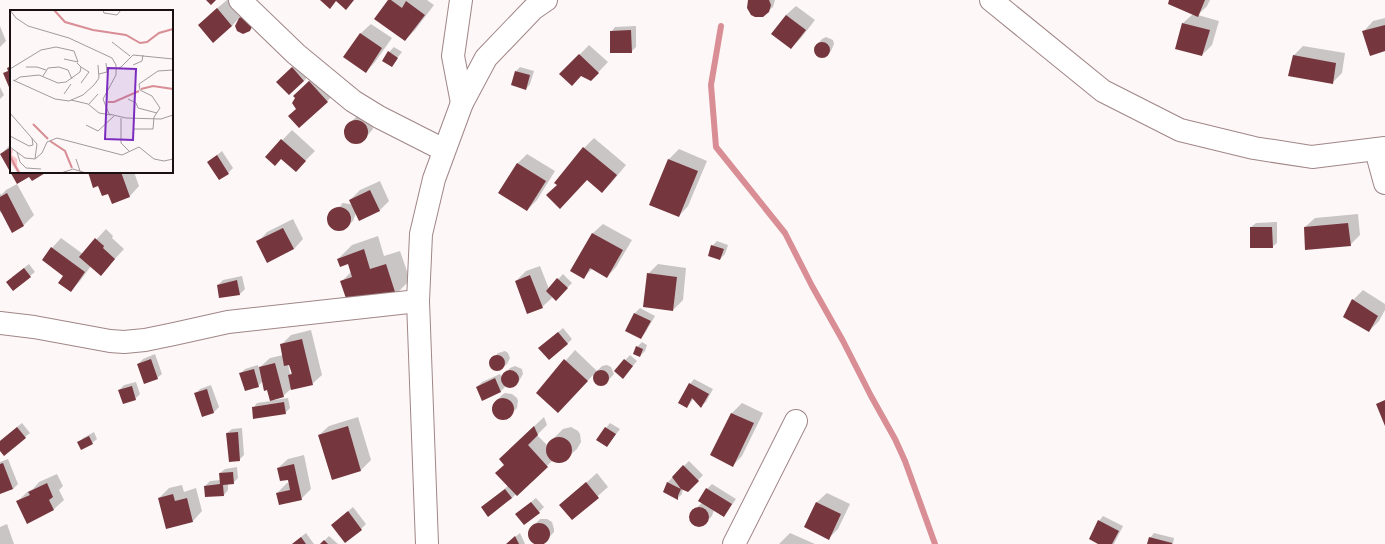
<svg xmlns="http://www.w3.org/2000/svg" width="1385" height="544" font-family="Commissioner,sans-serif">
  <rect width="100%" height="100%" fill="#fdf7f7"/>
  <!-- shadow -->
  <path fill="#0003" fill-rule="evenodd" d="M227,0H228L242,16L255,25L250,30L239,18L232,26L209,15Z
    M389,0H427L434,5L415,30L405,40Z
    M750,0H775L773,7L765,14Z
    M1171,0H1210L1207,6L1198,15L1219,21L1212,45L1202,55L1183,23L1193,14Z
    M796,6L815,20L801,38L791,48L772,33L786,15Z
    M1385,18V50L1364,31L1373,21Z
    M371,24L392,38L375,62L366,72L345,57L361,33Z
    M0,26L6,41L0,47Z
    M636,26V47L631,52L611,32L615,27Z
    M826,37L833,40L834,44L831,51L826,56L821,57L817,55L814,48L822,39Z
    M589,45L608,62L591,80L581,75L561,74Z
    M1303,46L1345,53L1342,73L1332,83L1293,56Z
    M394,47L402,52L391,66L389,52Z
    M297,63L308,76L304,81L282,77Z
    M520,67L534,71L530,84L526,89L516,71Z
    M319,72L337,92L327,101L298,108L304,86Z
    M0,87L4,95L0,99Z
    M363,116L372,122L373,129L363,141L360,143H353L347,138L345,132L348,125L356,117Z
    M292,130L315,151L305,161L266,157Z
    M594,138L626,165L612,182L602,192L587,179L560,208L559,184L584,148Z
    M11,144V172L1,154Z
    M679,149L707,161L688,206L679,216L650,204L669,159Z
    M222,151L233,168L228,173L208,162Z
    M527,154L555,171L537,200L527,210L517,164Z
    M89,172H134L139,186L130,196L109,193Z
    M380,181L389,201L379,211L356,213L353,221L347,226L341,229L338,230L331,226L328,219L331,212L333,209V210L342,205L341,204L343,203L350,204L353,206L350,200L360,190Z
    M17,184L34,215L24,225L12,231L2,211L0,213V193L1,195L6,190Z
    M1358,214L1360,235L1350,245L1305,227L1315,218Z
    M293,219L303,239L294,249L258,242L267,232Z
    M1277,222V243L1272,247L1251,227L1256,223Z
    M603,224L632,240L616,267L607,277L593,268L583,278L571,271L593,233Z
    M106,229L113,236L112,238L124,249L101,274L91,266L80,281L71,291L65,275L52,248L61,238L83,254Z
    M378,236L384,256L400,251L410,280L396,294L341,282L351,272L348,263L338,259L352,245Z
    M717,241L728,245L725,254L720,259L712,246Z
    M29,264L35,272L30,276L12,277Z
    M658,264L686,268L683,300L673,310L648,274Z
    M540,266L549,289L563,274L572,283L556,299L550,293L552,298L542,307L516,281L526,271Z
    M242,276L245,289L240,294L220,297L218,285L223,280Z
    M1363,290L1385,304V310L1379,321L1369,331L1344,317L1353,300Z
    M640,308L655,316L645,333L641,338L626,330L635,313Z
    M563,328L572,339L567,344L540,348Z
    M311,330L322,375L312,384L292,388L283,396L274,399V400L288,398L290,408L285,413L253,408L257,403L271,401L268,389L263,381L258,386L241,373L245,369L258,365L259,368L270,358L283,355L281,345L291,335ZM288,364H290L292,372L290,374Z
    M642,342L647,345L645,351L640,356L637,347Z
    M575,350L597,371L602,366L607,365L611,367L614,374L604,385H600L596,383L593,378L594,374L568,402L537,393Z
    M505,351L508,353L510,358L507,364L501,369L497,370L493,368L490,364L493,358L498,353Z
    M155,354L162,374L157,378L138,364L143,359Z
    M630,355L637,361L627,373L615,371Z
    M515,366L522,369L523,374L519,381L514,386L509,387L506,386L501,391L483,399L477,387L482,382L500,374L502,378L510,368Z
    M694,379L713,389L706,402L701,406L694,398L687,407L690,384Z
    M136,382L140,394L135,399L119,390L124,385Z
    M211,385L219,407L214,412L202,416L195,394L200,389Z
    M505,393L512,394L517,398L518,401L517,408L507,418H500L494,414L493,405L502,395Z
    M742,403L763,413L742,456L733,465L712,455L732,413Z
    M358,417L371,460L361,470L332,479L319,435L329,426Z
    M544,417L547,425L537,435L547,445L563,429L571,427L578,431L580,434L581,442L577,449L563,461L555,462L553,460L517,495L516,494L512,498L482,507L508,486L505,464L510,449Z
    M22,423L30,433L4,454L0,449V441Z
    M610,423L620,429L607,446L606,428Z
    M242,428L244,455L239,460L227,433L232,429Z
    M94,432L97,439L92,443L79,442L83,438Z
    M304,455L311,489L301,499L277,493L287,483H289L288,478L278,468L288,459Z
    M8,459L18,484L13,489L0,493V462Z
    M689,461L703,475L688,491L683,488L682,494L678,498L664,491L668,482Z
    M237,467L238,478L233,483L228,484V490L224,495L205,486L210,481L221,480L220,473L225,469Z
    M597,473L608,487L572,519L561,505Z
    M57,474L63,486L59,490L64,500L54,509L27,522L17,502L27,492L33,489L39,482Z
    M712,484L736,499L728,511L723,516L714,510L712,516L707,521L700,526L694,524L691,519V513L703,502L700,501L707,489Z
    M182,485L184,492L196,488L202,511L193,521L159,498L169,488Z
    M827,493L850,504L838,529L829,538L805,527L817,502Z
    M536,498L544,507L539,512L521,510Z
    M353,507L366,524L361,529L332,525Z
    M1103,516L1123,526L1114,544H1100L1099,521Z
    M540,519H547L552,522L554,529V532L544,543L536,544L529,539L528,532L530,529Z
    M7,524L14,544H0V527Z
    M306,533L314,544H292Z
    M520,533L525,544H507L510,541Z
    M790,533L815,544H779Z
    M1154,533L1174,538L1173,544H1148L1150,538Z
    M329,536L338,544H321Z"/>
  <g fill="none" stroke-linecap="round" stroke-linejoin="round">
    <!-- stream -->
    <path stroke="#d88e94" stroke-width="6" d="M721,26L711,85L716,147L785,233L812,286L843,341L871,396L895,439L905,461L935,544"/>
  </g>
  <!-- building -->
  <path fill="#76363e" d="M206,0H216L211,5Z
    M320,0H354L346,10L336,1L330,9Z
    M388,0H391L402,8L406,1L425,15L405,41L374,19Z
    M748,0H769L771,5L769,12L763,17H755L751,15L747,8Z
    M1169,0H1205L1198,17L1168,4Z
    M217,8L232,26L213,43L198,25Z
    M786,15L806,30L791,49L771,34Z
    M244,16L252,26L250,31L243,34L237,31L235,26L239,18Z
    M1182,23L1210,30L1202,56L1175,49Z
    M1385,25V51L1370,56L1362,31Z
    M631,30L632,53H610V31Z
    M360,33L382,48L366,73L343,57Z
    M814 50a8 8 0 1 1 16 0a8 8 0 1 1-16 0Z
    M388,51L398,58L392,67L382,61Z
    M579,54L599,73L591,81L581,76L572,86L559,74Z
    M1293,55L1336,63L1333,84L1288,76Z
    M11,66V92L3,73L8,71L7,68Z
    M292,67L304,81L289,95L276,82Z
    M515,71L530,75L526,90L511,85Z
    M309,81L328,102L299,128L288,116L296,109L292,103L295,98L293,96Z
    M344 132a12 12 0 1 1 24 0a12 12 0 1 1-24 0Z
    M281,139L306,161L296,172L281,159L275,166L265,157Z
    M11,147V172H47L32,181L29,177L17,184L0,154Z
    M583,147L617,175L602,193L587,180L560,209L546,195L557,185L554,183Z
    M217,155L229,174L219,180L207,162Z
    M668,159L698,171L679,217L649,205Z
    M517,163L546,181L527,211L498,193Z
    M88,172H121L130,197L112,204L108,194L102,196L98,186L93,188Z
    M370,190L380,211L359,221L349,200Z
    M7,193L24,226L12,233L0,210V197Z
    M327 219a12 12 0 1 1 24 0a12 12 0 1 1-24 0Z
    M1348,223L1351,246L1305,250L1304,227Z
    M1250,227H1272L1273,248H1250Z
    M283,228L294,249L267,263L256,241Z
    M592,233L623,250L607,278L590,268L584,279L570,271Z
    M95,238L104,246L103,248L115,259L101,276L79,257Z
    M711,245L724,249L720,260L708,256Z
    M51,247L85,272L71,292L58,283L63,276L42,260Z
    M364,249L370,269L386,264L396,295L350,310L340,281L352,277L348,264L340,267L337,259Z
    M24,268L31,277L13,291L6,282Z
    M647,273L677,277L673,311L643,307Z
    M530,275L543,308L527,314L515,281Z
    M557,278L568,288L556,301L546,291Z
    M237,280L240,295L219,298L217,285Z
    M1352,299L1378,316L1369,332L1343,317Z
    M634,313L651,321L641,339L625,331Z
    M558,332L568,344L549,360L538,348Z
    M302,339L313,385L291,390L288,375L292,374L289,365L284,366L280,344Z
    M636,346L643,349L640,357L633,354Z
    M489 363a8 8 0 1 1 16 0a8 8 0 1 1-16 0Z
    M151,359L158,379L144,384L137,364Z
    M564,359L588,381L558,413L536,393Z
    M624,359L633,366L623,379L614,371Z
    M275,363L284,397L270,401L267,390L264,391L259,367Z
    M254,369L259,387L245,391L239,373Z
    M593 378a8 8 0 1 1 16 0a8 8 0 1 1-16 0Z
    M501 379a9 9 0 1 1 18 0a9 9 0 1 1-18 0Z
    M495,378L501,392L482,401L476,387Z
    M689,383L709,394L701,408L692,398L687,408L678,403Z
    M132,386L136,400L123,404L118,390Z
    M207,389L214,413L202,417L194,393Z
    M492 409a11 11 0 1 1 22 0a11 11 0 1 1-22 0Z
    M1385,400V426L1376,404Z
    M284,402L286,414L253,419L252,407Z
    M731,413L754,423L733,467L710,455Z
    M348,426L361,471L332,480L318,435Z
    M534,426L538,435L528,445L548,467L517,496L495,473L504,465L499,459Z
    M17,427L26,438L4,456L0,451V441Z
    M605,427L616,434L607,447L596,440Z
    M238,432L240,461L229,462L226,433Z
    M89,436L93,444L81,450L77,442Z
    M546 450a13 13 0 1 1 26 0a13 13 0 1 1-26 0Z
    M3,463L13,489L0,494V464Z
    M294,464L302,500L279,505L276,493L290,490L288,480L280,481L277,468Z
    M683,465L699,481L688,492L681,489L672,477Z
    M233,472L234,484L223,485L224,496L205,497L204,486L220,484L219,473Z
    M586,482L599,498L572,520L559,505Z
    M667,482L681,489L678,496V500L663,492Z
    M47,483L53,497L49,500L54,510L27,524L16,501L30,495L28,492Z
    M706,488L732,504L724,517L698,501Z
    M505,489L512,498L488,517L481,507Z
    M173,494L175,501L187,498L193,522L166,529L158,498Z
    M531,502L540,513L524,525L515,514Z
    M816,502L841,514L829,540L804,527Z
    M689 517a10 10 0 1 1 20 0a10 10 0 1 1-20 0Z
    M348,511L362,530L345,543L331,525Z
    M1098,520L1119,531L1112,544H1098L1089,539Z
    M528 534a11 11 0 1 1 22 0a11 11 0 1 1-22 0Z
    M515,536L519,544H506Z
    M301,537L306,544H292Z
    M1149,537L1172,543V544H1147Z
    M324,540L328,544H320Z"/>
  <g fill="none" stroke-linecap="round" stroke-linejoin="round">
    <!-- minor casing -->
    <g stroke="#a08687" stroke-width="24">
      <path id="minor" d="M240,0L296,54L353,101L379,117L444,150
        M461,0L453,56L462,103
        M1376,150L1385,183
        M0,323L34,327L110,341L124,342L145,340L174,334L228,322L418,301
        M734,544L796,421"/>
    </g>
    <!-- tertiary casing -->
    <g stroke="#a08687" stroke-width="24">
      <path id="tertiary" d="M991,0L1103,91L1180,130L1254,148L1312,157L1385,148
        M427,544L418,301L421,234L434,179L462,103L486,58L533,9L546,0"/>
    </g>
    <!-- minor -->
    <use href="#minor" stroke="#fff" stroke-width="22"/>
    <!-- tertiary -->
    <use href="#tertiary" stroke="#fff" stroke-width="22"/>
  </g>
  <!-- overview -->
  <g transform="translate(10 10)">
    <rect width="163" height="163" fill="#fdf7f7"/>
    <path d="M0,138L3,140L2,145L7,149V156L11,163H8L0,152Z" fill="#fac5c8"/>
    <path fill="none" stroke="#d88e94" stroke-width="2" d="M44,0L55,12L83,20L116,25L130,33L137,32L149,23L163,19M131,79L143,76L163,79M98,92H104L129,81M23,114L38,129M40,131L55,141L62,158M0,146L9,163"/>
    <path fill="none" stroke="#a29b9b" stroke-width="1" d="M0,0L6,8L18,16L59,28L102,48L106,55V65L93,89L99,104L116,108L151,109L163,105M93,0L94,3L107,5L111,0M102,32L120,46M123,55L132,51L133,45M16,57H27L36,60M0,59L31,40L46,37L64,41L68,52L54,49M106,59L111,57L123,45L163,49M89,64L97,62L96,53M33,66L38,58L49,57L58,60L62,69M3,70L45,89L59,91L73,85L84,75L89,68L88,55M4,71L10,67L29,65L48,73L56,72L70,62L71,57L67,53M71,73L79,62L71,57M54,84L61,74M118,89L126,93L128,98L147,103M61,90L78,94L89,103L101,105M79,94L88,84M0,103L27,134L25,149M111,108V133L120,142M76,115L88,121L104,106M124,119H143L144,107L150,98L142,86L130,80L129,74L148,61L163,60M0,126L19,136L23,135L22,128M0,137L15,148L25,149L32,143L37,132L47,128L112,145L129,137L144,149L154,151L163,149M7,142L10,152L16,158L31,159M66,149L70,161M51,163L63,159L76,163"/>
    <path fill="#7b2cbf" fill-opacity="0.15" stroke="#7b2cbf" stroke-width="2" d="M98,58L126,59L123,130L95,129Z"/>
    <rect width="163" height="163" fill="none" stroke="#1a1011" stroke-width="2"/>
  </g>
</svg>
